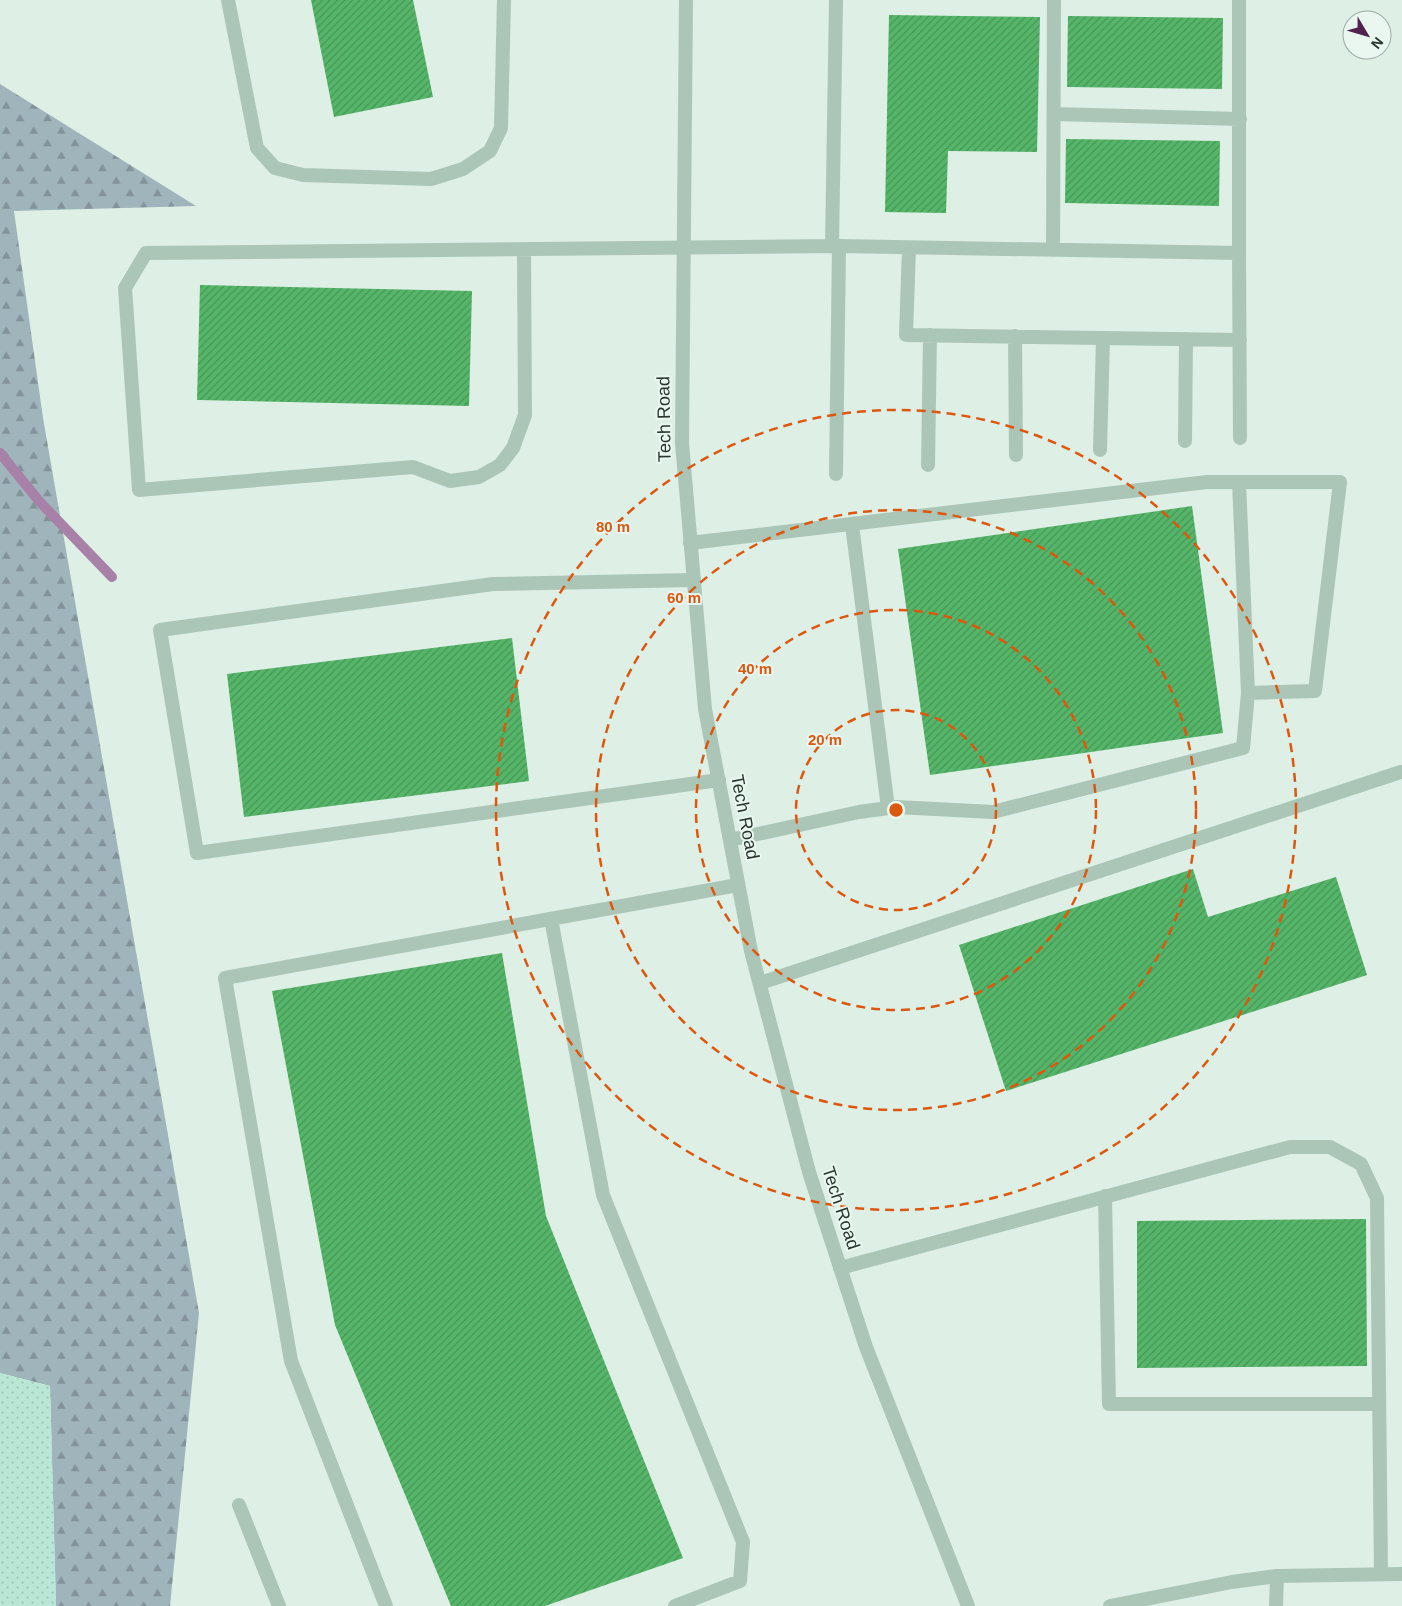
<svg xmlns="http://www.w3.org/2000/svg" width="1402" height="1606" font-family="Arial,sans-serif">
  <defs>
    <pattern id="forest-firs" width="22" height="20" patternUnits="userSpaceOnUse" patternTransform="scale(1.25)"><rect width="22" height="20" fill="#a0b4bc"/><path d="M5 1l3.5 6h-7zM16 11l3.5 6h-7z" fill="#839399"/></pattern>
    <pattern id="sand-dots" width="8" height="8" patternUnits="userSpaceOnUse" patternTransform="scale(1.25)"><rect width="8" height="8" fill="#b9e6d5"/><path d="M2 2h.1M6 6h.1" fill="none" stroke="#9fc6b7" stroke-width="1.8" stroke-linecap="round"/></pattern>
    <pattern id="building-hatch" width="6" height="6" patternUnits="userSpaceOnUse" patternTransform="scale(1.25)"><rect width="6" height="6" fill="#55b669"/><path d="M-1 1l2-2M0 6l6-6M5 7l2-2" fill="none" stroke="#479557"/></pattern>
  </defs>
  <rect width="100%" height="100%" fill="#deefe6"/>
  <!-- forest -->
  <path fill="url(#forest-firs)" d="M0,84L196,206L14,211L43,418L199,1313L170,1606H56L50,1386L0,1373Z"/>
  <!-- sand -->
  <path fill="url(#sand-dots)" d="M0,1373L50,1386L56,1606H0Z"/>
  <g fill="none" stroke-linecap="round" stroke-linejoin="round">
    <!-- stream -->
    <path stroke="#a881a8" stroke-width="10" d="M0,453L39,501L112,577"/>
  </g>
  <!-- building -->
  <path fill="url(#building-hatch)" d="M311,0H413L433,97L334,117Z
    M889,15L1040,17L1037,152L948,151L946,213L885,212Z
    M1068,16L1223,18L1222,89L1067,87Z
    M1066,139L1220,141L1219,206L1065,203Z
    M200,285L472,291L469,406L197,400Z
    M1192,506L1223,733L930,775L898,549Z
    M512,638L529,781L244,817L227,674Z
    M1193,869L1208,917L1336,877L1367,975L1006,1091L959,945Z
    M502,953L546,1216L683,1558L545,1606H451L335,1325L272,991Z
    M1366,1219L1367,1366L1137,1368V1221Z"/>
  <g fill="none" stroke-linecap="round" stroke-linejoin="round">
    <!-- service -->
    <path stroke="#abc6b7" stroke-width="14" d="M228,0L257,148L275,168L303,175L431,179L463,169L490,151L501,128L504,0
      M1239,0V253
      M1054,114L1240,119
      M832,246L836,0
      M839,246L1239,253L1240,438
      M909,248L906,335L1240,340
      M524,250L525,415L513,448L500,465L479,477L450,481L413,467L139,490L125,288L146,253L839,246L836,474
      M1053,250L1054,0
      M1015,336L1016,455
      M1185,441L1186,339
      M1100,450L1103,338
      M928,465L930,335
      M852,525L888,808
      M690,543L1207,482H1340L1315,691L1248,693L1239,482
      M694,580L493,584L160,630L197,853L719,780
      M730,840L859,812L896,807L993,812L1243,748L1248,693
      M551,919L603,1195L743,1542L740,1581L675,1606
      M760,983L1401,772
      M1105,1196L1109,1404H1379
      M840,1268L1290,1147H1330L1361,1164L1377,1198L1381,1574
      M239,1505L279,1606
      M386,1606L291,1361L225,978L738,885
      M1276,1606L1277,1576"/>
    <!-- minor -->
    <path stroke="#abc6b7" stroke-width="14" d="M686,0L682,443L705,709L751,951L809,1172L866,1347L968,1606"/>
    <!-- tertiary -->
    <path stroke="#abc6b7" stroke-width="14" d="M1110,1606L1232,1582L1277,1576L1402,1574"/>
  </g>
  <!-- distance rings -->
  <g fill="none" stroke="#de570e" stroke-width="2.5" stroke-dasharray="9 6">
    <circle cx="896" cy="810" r="100"/>
    <circle cx="896" cy="810" r="200"/>
    <circle cx="896" cy="810" r="300"/>
    <circle cx="896" cy="810" r="400"/>
  </g>
  <g text-anchor="middle" stroke-width="4" stroke-linejoin="round" paint-order="stroke">
    <!-- street labels -->
    <g font-size="18" fill="#2a352d" stroke="#eaf7f1">
      <text transform="translate(664 419) rotate(-91)" y="6">Tech Road</text>
      <text transform="translate(745 817) rotate(79)" y="6">Tech Road</text>
      <text transform="translate(841 1208) rotate(72)" y="6">Tech Road</text>
    </g>
  </g>
  <circle cx="896" cy="810" r="8" fill="#de570e" stroke="#eaf7f1" stroke-width="2.5"/>
  <g font-size="15" text-anchor="middle" font-weight="bold" fill="#de570e" stroke="#eaf7f1" stroke-width="4" stroke-linejoin="round" paint-order="stroke">
    <text x="613" y="532">80 m</text>
    <text x="684" y="603">60 m</text>
    <text x="755" y="674">40 m</text>
    <text x="825" y="745">20 m</text>
  </g>
  <!-- north arrow -->
  <g transform="translate(1367 35) rotate(128)"><circle r="24" fill="#eaf7f1" stroke="#9da9a3"/>
  <path d="M0-4L9 19L0 12L-9 19Z" fill="#51244f"/>
  <text y="-8" font-size="14" font-weight="bold" text-anchor="middle" fill="#2a352d">N</text>
  </g>
</svg>
